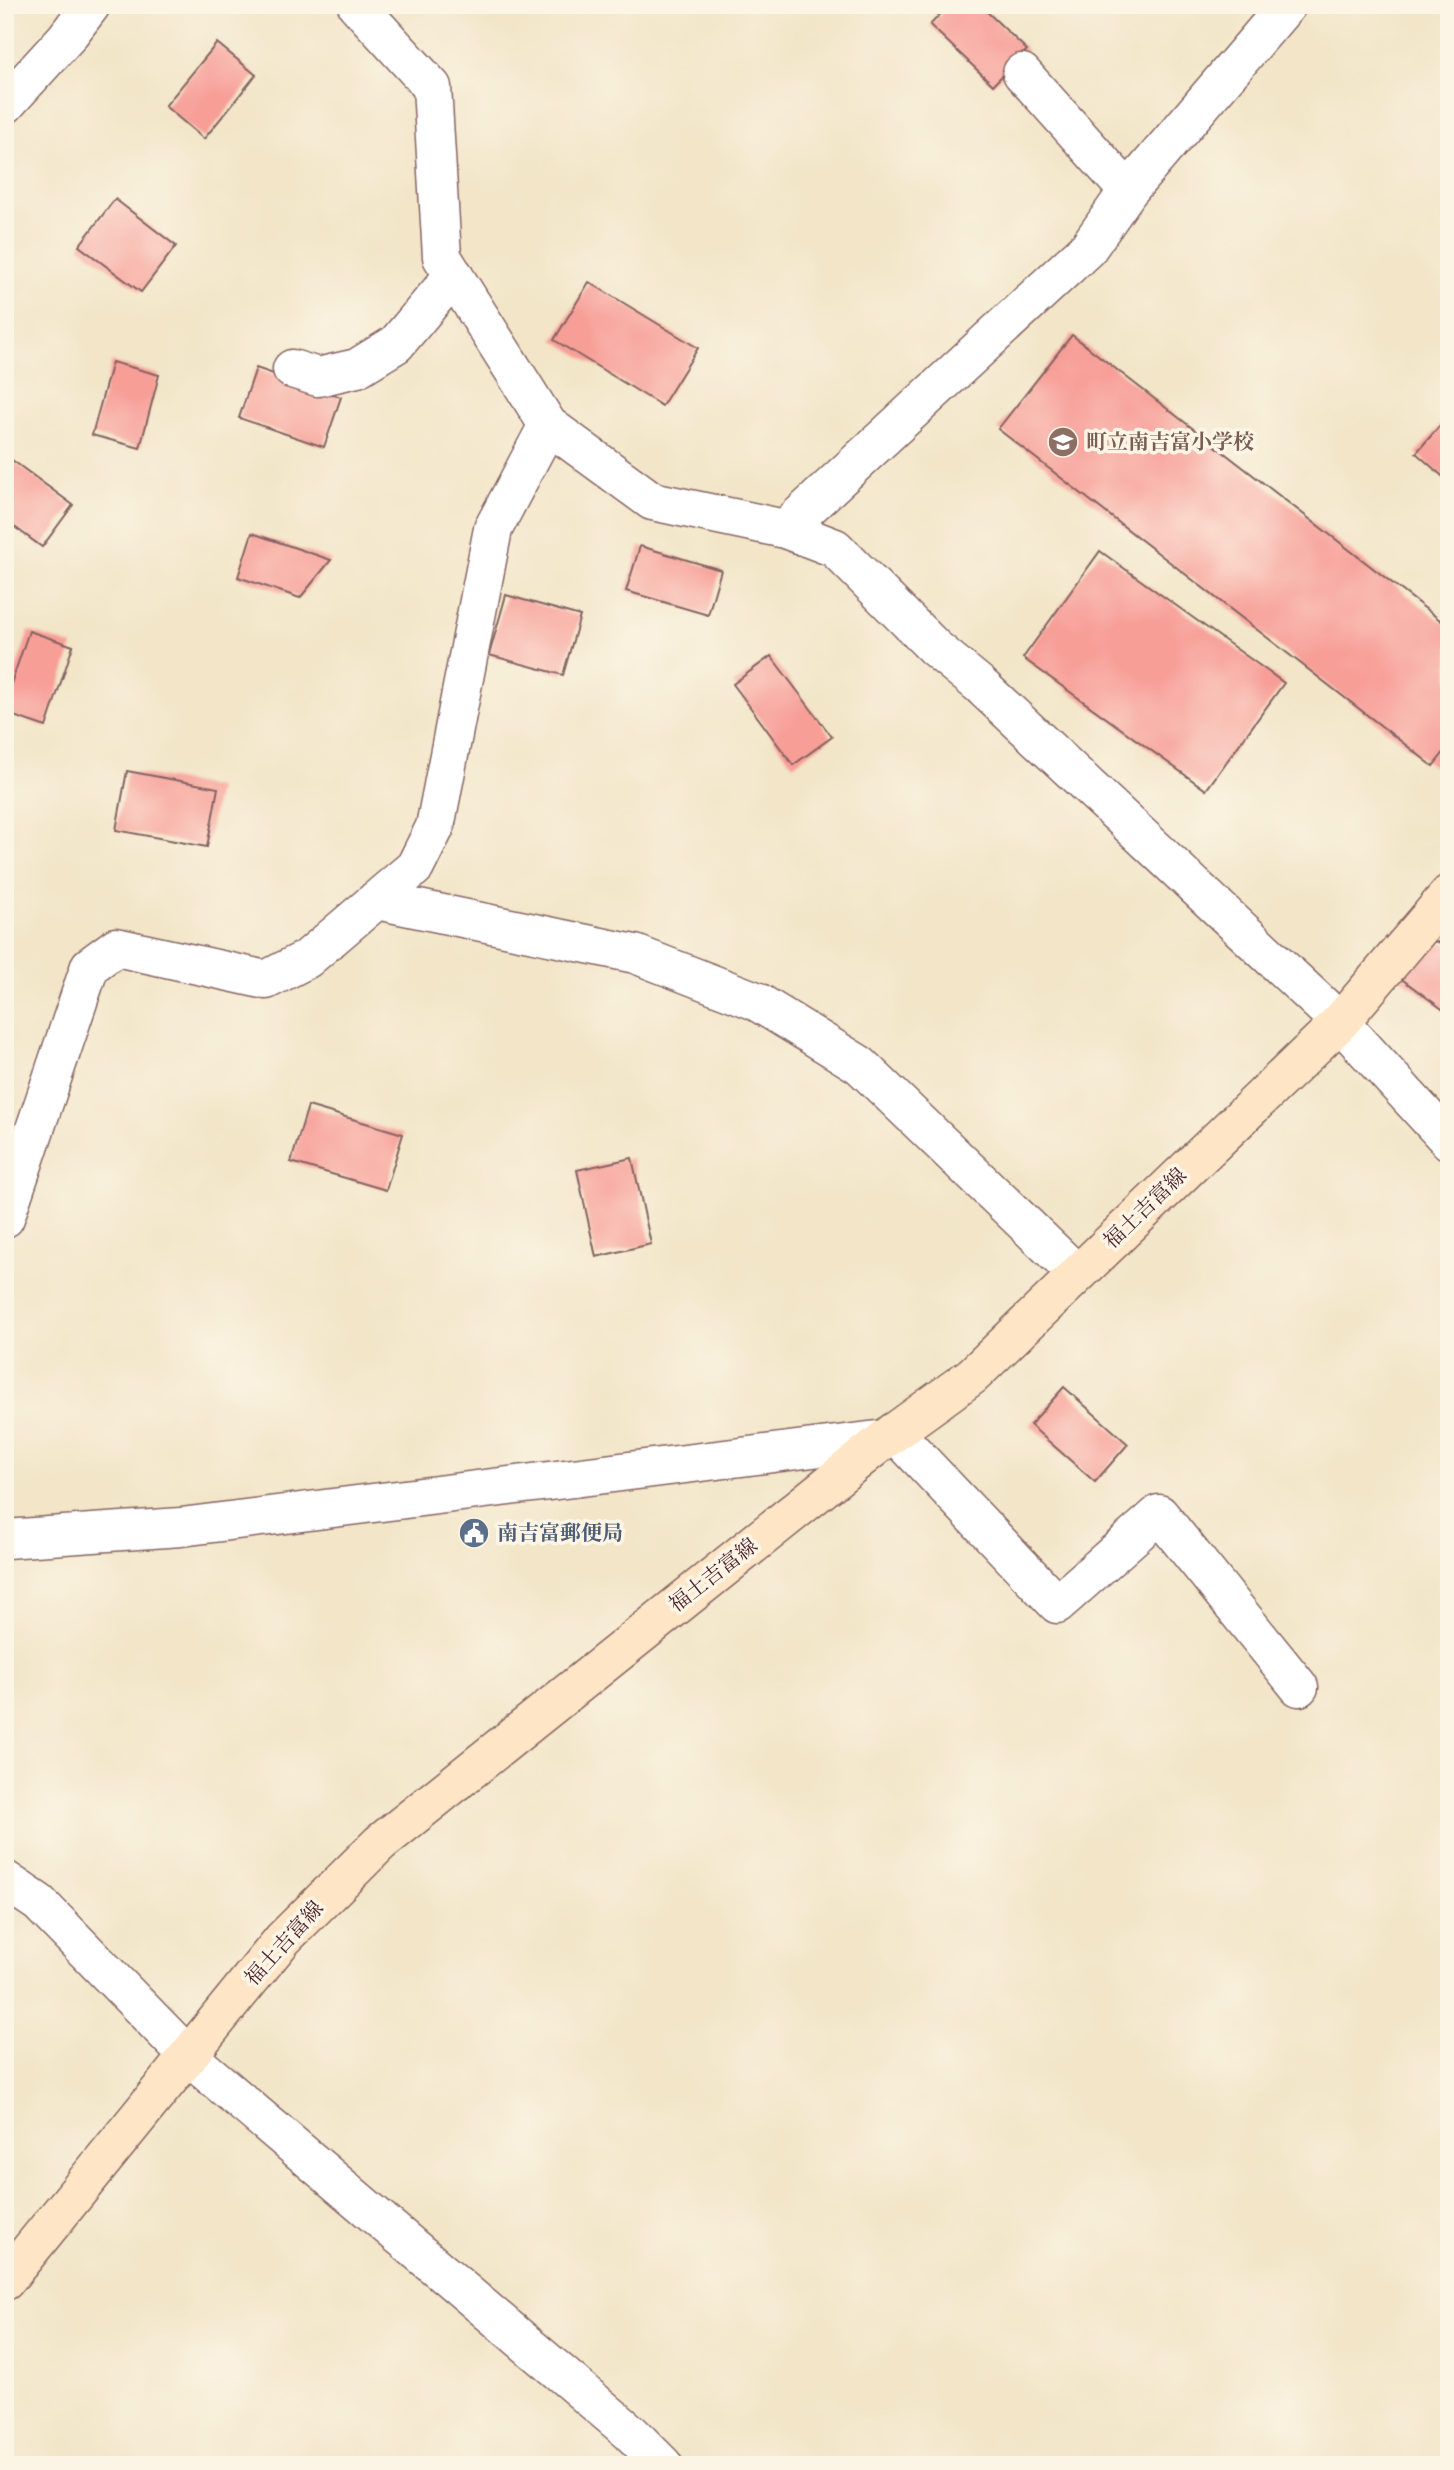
<svg xmlns="http://www.w3.org/2000/svg" width="1454" height="2470" font-family="'IM FELL Great Primer','Noto Serif JP',serif">
  <rect width="100%" height="100%" fill="#fcf5e5"/>
  <filter id="ink" filterUnits="userSpaceOnUse"><feTurbulence type="fractalNoise" baseFrequency=".0143" numOctaves="2"/><feDisplacementMap in="SourceGraphic" scale="14" xChannelSelector="R" yChannelSelector="G"/><feConvolveMatrix kernelMatrix="1 2 1 2 8 2 1 2 1" color-interpolation-filters="sRGB"/></filter>
  <filter id="wash" filterUnits="userSpaceOnUse"><feTurbulence type="fractalNoise" baseFrequency=".00686" numOctaves="4" result="noise"/><feDisplacementMap in="SourceGraphic" scale="28" xChannelSelector="R" yChannelSelector="G"/><feGaussianBlur stdDeviation="1.57" result="paint"/><feColorMatrix in="noise" values="0 0 0 0 0 0 0 0 0 0 0 0 0 0 0 0 0 1.4 0 .05"/><feComposite in="paint" operator="in"/></filter>
  <g filter="url(#wash)">
    <rect width="100%" height="100%" fill="#f2e5c8"/>
    <g id="blocks">
      <!-- building -->
      <path fill="#f79e97" d="M949,5H980L1027,50L993,85L930,25Z
        M217,43L256,75L204,139L165,106Z
        M115,199L176,246L141,292L79,246Z
        M589,282L698,348L662,406L554,340Z
        M1072,335L1449,627V746L1433,766L998,429Z
        M112,362L159,375L140,448L92,435Z
        M256,368L341,397L324,447L239,418Z
        M1449,415V482L1416,453Z
        M12,460L73,505L42,547L5,520V469Z
        M252,533L331,560L300,598L238,577Z
        M640,546L721,570L708,615L626,591Z
        M1100,551L1284,683L1206,790L1023,658Z
        M506,595L580,616L563,675L489,655Z
        M29,631L73,646L46,727L5,713V701Z
        M771,656L832,737L793,765L733,684Z
        M127,771L218,788L207,847L116,830Z
        M1426,940L1449,944V1014L1399,977Z
        M308,1106L403,1134L386,1190L291,1162Z
        M632,1158L651,1244L596,1257L577,1170Z
        M1064,1387L1128,1444L1095,1482L1030,1425Z"/>
    </g>
  </g>
  <g filter="url(#ink)">
    <use href="#blocks" fill-opacity="0" stroke="#856462" stroke-width="2"/>
    <g fill="none" stroke-linecap="round" stroke-linejoin="round">
      <!-- minor casing -->
      <g stroke="#856462" stroke-width="41">
        <path id="minor" d="M357,5L432,87L442,257L548,425L652,501L785,529L835,548L935,648L979,684L1340,1022L1449,1141
          M1022,73L1128,191
          M5,105L66,38L91,5
          M292,369L318,377L357,368L396,344L454,275
          M785,529L1088,248L1128,191L1287,5
          M376,900L635,954L756,1001L860,1065L1077,1274
          M5,1218L90,966L116,947L266,980L307,959L415,867L435,827L493,529L548,425
          M894,1432L1057,1604L1159,1514L1299,1687
          M5,1539L181,1527L885,1439
          M5,1880L39,1903L188,2056L631,2433L663,2465"/>
      </g>
      <!-- secondary casing -->
      <g stroke="#856462" stroke-width="41">
        <path id="secondary" d="M5,2281L283,1939L380,1843L885,1439L972,1376L1340,1022L1449,894"/>
      </g>
      <!-- minor -->
      <use href="#minor" stroke="#fff" stroke-width="38"/>
      <!-- secondary -->
      <use href="#secondary" stroke="#fde5c5" stroke-width="38"/>
    </g>
  </g>
  <!-- icons -->
  <defs>
    <g id="school-disc" transform="scale(1.575)"><circle r="9.5" fill="#8d6e63" stroke="#fcf5e5"/><path d="M0-5L7-2L0 1L-7-2ZM-4 1L0 2.5L4 1V4Q0 6-4 4Z" fill="#fff"/></g>
    <g id="civic-disc" transform="scale(1.575)"><circle r="9.5" fill="#5c6f8a" stroke="#fcf5e5"/><path d="M-.6-6.5H3V-4.5H.6V-3L4-1V1h2V6H-6V1h2V-1L-.6-3ZM-1.2 2.5V6h2.4V2.5Z" fill="#fff"/></g>
  </defs>
  <g fill-rule="evenodd">
    <use href="#school-disc" x="1063" y="442"/>
    <use href="#civic-disc" x="474" y="1533"/>
  </g>
  <g text-anchor="middle" stroke-width="7" stroke-linejoin="round" paint-order="stroke">
    <!-- education labels -->
    <g font-size="21" font-weight="bold" fill="#785e54" stroke="#fcf5e5" text-anchor="start">
      <text x="1086" y="449">町立南吉富小学校</text>
    </g>
    <!-- street labels -->
    <g font-size="21" fill="#4a1f2b" stroke="#fcf5e5">
      <text transform="translate(1145 1208) rotate(-44)" y="7">福土吉富線</text>
      <text transform="translate(713 1575) rotate(-38)" y="7">福土吉富線</text>
      <text transform="translate(284 1943) rotate(-48)" y="7">福土吉富線</text>
    </g>
    <!-- service labels -->
    <g font-size="21" font-weight="bold" fill="#4e5e75" stroke="#fcf5e5" text-anchor="start">
      <text x="497" y="1540">南吉富郵便局</text>
    </g>
  </g>
  <!-- margin -->
  <rect width="1454" height="2470" fill="none" stroke="#fcf5e5" stroke-width="28"/>
</svg>
